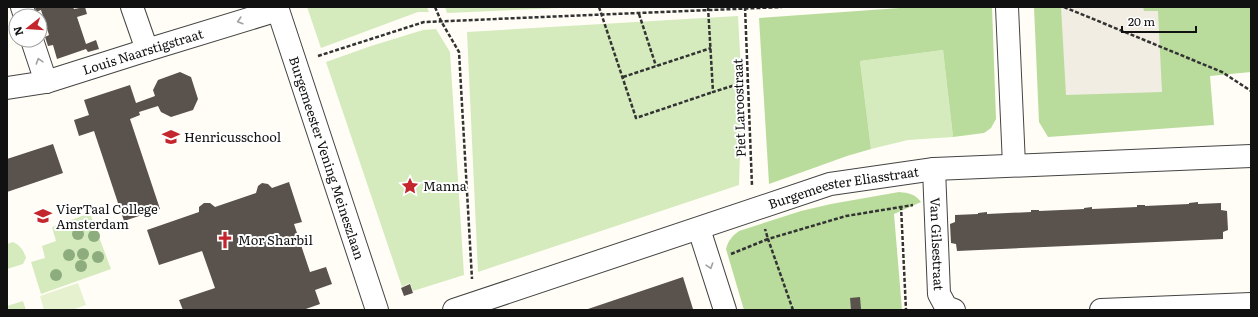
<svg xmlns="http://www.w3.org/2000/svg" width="1258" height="317" font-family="Literata,serif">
  <rect width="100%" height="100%" fill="#fffdf5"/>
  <!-- green -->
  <path fill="#d5ebbd" d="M307,7H427L429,12H418L321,48Z
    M445,7H581L447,13Z
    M738,16L742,89L739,185L478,272L467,32Z
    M436,29L450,52L464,275L413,291L410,283L402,287L326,62L371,46L423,30Z
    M943,50L953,137L908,140L871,149L860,61Z
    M90,213L111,269L41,294L31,262L45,258L42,246L56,241L52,227Z
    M13,242C20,245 24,251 26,258L23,264L7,269V244Z
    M23,301L26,310H7V306Z"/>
  <!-- forest -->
  <path fill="#b9dc9c" d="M914,7H992L996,119L991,128L984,133L953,137L943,50L860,61L871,149L847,156L769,184L759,18Z
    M1034,7H1251V72L1210,76L1214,125L1048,137L1039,122Z
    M899,192C909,193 915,194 921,202L894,214L902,310H744L726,249C728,241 732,236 739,231L801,211L831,204Z"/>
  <!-- pitch -->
  <path fill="#e6f2cf" d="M78,283L86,305L72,310H44L40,296Z"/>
  <!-- plaza -->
  <path fill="#f1ede2" d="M1061,7H1143L1144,11H1158L1162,92L1066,95Z"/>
  <!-- building -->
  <path fill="#5a524d" d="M35,7H73L74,9L85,7L87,14L77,17L86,44L96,40L99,49L88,52L86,49L57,59L53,45L48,46L45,37L49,35L41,10L36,12Z
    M180,72L191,77L198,99L193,110L171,117L161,112L158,106L139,112L140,115L130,119L160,209L124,221L94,131L79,136L74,120L89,115L84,100L130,85L136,103L155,96L153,90L158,80Z
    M53,144L63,173L7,192V159Z
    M289,182L302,222L294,224L310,272L326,267L332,284L315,290L320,304L303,310H183L179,300L215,288L202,251L159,265L147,230L199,212V207L204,203H210L215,207L256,193L258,186L262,183L268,184L272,188Z
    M1198,202V204L1221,203V210L1227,211L1228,230L1223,232V239L957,251L956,244L951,243L950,224L955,222V215L978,214V213L987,212V214L1031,212V210H1039V211L1084,209V208L1092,207V209L1137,207V205H1145V206L1189,204V203Z
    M683,277L693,309L689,310H585Z
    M410,284L413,293L404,296L401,288Z
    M860,297L861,309L851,310L850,298Z"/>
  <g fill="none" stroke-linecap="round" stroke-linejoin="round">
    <!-- minor casing -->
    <g stroke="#444" stroke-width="24">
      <g id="minor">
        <path d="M22,7L25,16"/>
        <path d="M132,7L147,50"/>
        <path id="s1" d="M277,7L377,310"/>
        <path d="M1007,7L1014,165"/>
        <path d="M32,40L46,82"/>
        <path id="s2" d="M7,88L46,82L147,50L278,10"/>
        <path id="s3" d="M934,169L939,294L946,307L954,310"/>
        <path d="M699,229L725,310"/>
        <path id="s4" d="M454,310L830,184L934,169L1251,156"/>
        <path d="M1101,310L1251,304"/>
      </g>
    </g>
    <!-- path -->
    <path stroke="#333" stroke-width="2.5" stroke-dasharray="4 2" stroke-linecap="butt" d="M435,7L441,21L459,52L472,279
      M599,7L636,118L713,92
      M708,7L713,92L748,81
      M745,7L752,186
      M1064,7L1222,72L1251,91
      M639,14L656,66
      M318,56L424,22L782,7
      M623,77L711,48
      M901,206L906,310
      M731,254L768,239L765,229
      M793,310L768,239L846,216L913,205"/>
    <!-- minor -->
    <use href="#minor" stroke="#fff" stroke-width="22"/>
  </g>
  <!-- trees -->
  <g fill="#8dad7f">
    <circle cx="78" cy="234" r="6"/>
    <circle cx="94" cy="236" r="6"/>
    <circle cx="83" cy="254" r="6"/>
    <circle cx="69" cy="255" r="6"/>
    <circle cx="98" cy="257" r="6"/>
    <circle cx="81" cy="266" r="6"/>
    <circle cx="56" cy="275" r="6"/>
  </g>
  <!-- one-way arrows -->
  <defs><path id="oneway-chevron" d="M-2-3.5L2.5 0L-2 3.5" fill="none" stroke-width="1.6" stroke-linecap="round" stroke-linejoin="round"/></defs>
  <g stroke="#a0a0a0">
    <use href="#oneway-chevron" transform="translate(240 21) rotate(163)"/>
    <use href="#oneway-chevron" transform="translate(39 61) rotate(-108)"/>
    <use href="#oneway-chevron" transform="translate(710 266) rotate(72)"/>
  </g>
  <!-- icons -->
  <defs>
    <g id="school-bare" transform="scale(1.38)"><path d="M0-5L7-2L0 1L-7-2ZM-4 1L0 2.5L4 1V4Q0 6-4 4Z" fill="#c4262e" stroke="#fff" stroke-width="2.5" paint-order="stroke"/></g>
    <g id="sight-bare" transform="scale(1.38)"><path d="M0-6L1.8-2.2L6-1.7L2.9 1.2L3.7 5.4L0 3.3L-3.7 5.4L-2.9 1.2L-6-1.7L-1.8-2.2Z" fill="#c4262e" stroke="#fff" stroke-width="2.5" paint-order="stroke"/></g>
    <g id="university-bare" transform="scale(1.38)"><path d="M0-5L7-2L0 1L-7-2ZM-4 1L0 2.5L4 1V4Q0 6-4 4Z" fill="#c4262e" stroke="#fff" stroke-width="2.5" paint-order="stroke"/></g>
    <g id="church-bare" transform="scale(1.38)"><path d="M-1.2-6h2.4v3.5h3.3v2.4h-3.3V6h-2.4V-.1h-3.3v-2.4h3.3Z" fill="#c4262e" stroke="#fff" stroke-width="2.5" paint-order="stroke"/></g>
  </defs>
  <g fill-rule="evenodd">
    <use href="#school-bare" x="171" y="137"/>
    <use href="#sight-bare" x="410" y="186"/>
    <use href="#university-bare" x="43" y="216"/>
    <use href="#church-bare" x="225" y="240"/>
  </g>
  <g text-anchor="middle" stroke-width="4" stroke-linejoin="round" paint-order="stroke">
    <!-- street labels -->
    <g font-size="13" fill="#111" stroke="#fff">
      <text dy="5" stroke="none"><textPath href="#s2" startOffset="141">Louis Naarstigstraat</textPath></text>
      <text transform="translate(739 108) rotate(-92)" y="5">Piet Laroostraat</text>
      <text dy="5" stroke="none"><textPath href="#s1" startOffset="159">Burgemeester Vening Meineszlaan</textPath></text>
      <text dy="5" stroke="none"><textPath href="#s4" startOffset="409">Burgemeester Eliasstraat</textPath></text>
      <text dy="5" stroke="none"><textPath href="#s3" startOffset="75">Van Gilsestraat</textPath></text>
    </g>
    <!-- poi labels -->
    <g font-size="13" fill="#111" stroke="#fff" text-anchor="start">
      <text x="184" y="142">Henricusschool</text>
      <text x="423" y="191">Manna</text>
      <text x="56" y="214">VierTaal College<tspan x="56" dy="15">Amsterdam</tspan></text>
      <text x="238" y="245">Mor Sharbil</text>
    </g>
  </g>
  <!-- border -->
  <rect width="1258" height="317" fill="none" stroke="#111111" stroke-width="16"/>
  <!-- north arrow -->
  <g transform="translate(28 28) rotate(253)"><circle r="19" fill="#ffffff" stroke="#a0a0a0"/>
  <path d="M0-3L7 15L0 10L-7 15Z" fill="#c4262e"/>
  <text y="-6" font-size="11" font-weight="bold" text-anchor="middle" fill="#111111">N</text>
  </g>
  <!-- scale -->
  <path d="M1122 26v6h74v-6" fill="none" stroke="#111111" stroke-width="2"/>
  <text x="1128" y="26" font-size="12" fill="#111111" stroke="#ffffff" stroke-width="3" paint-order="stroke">20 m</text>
</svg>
